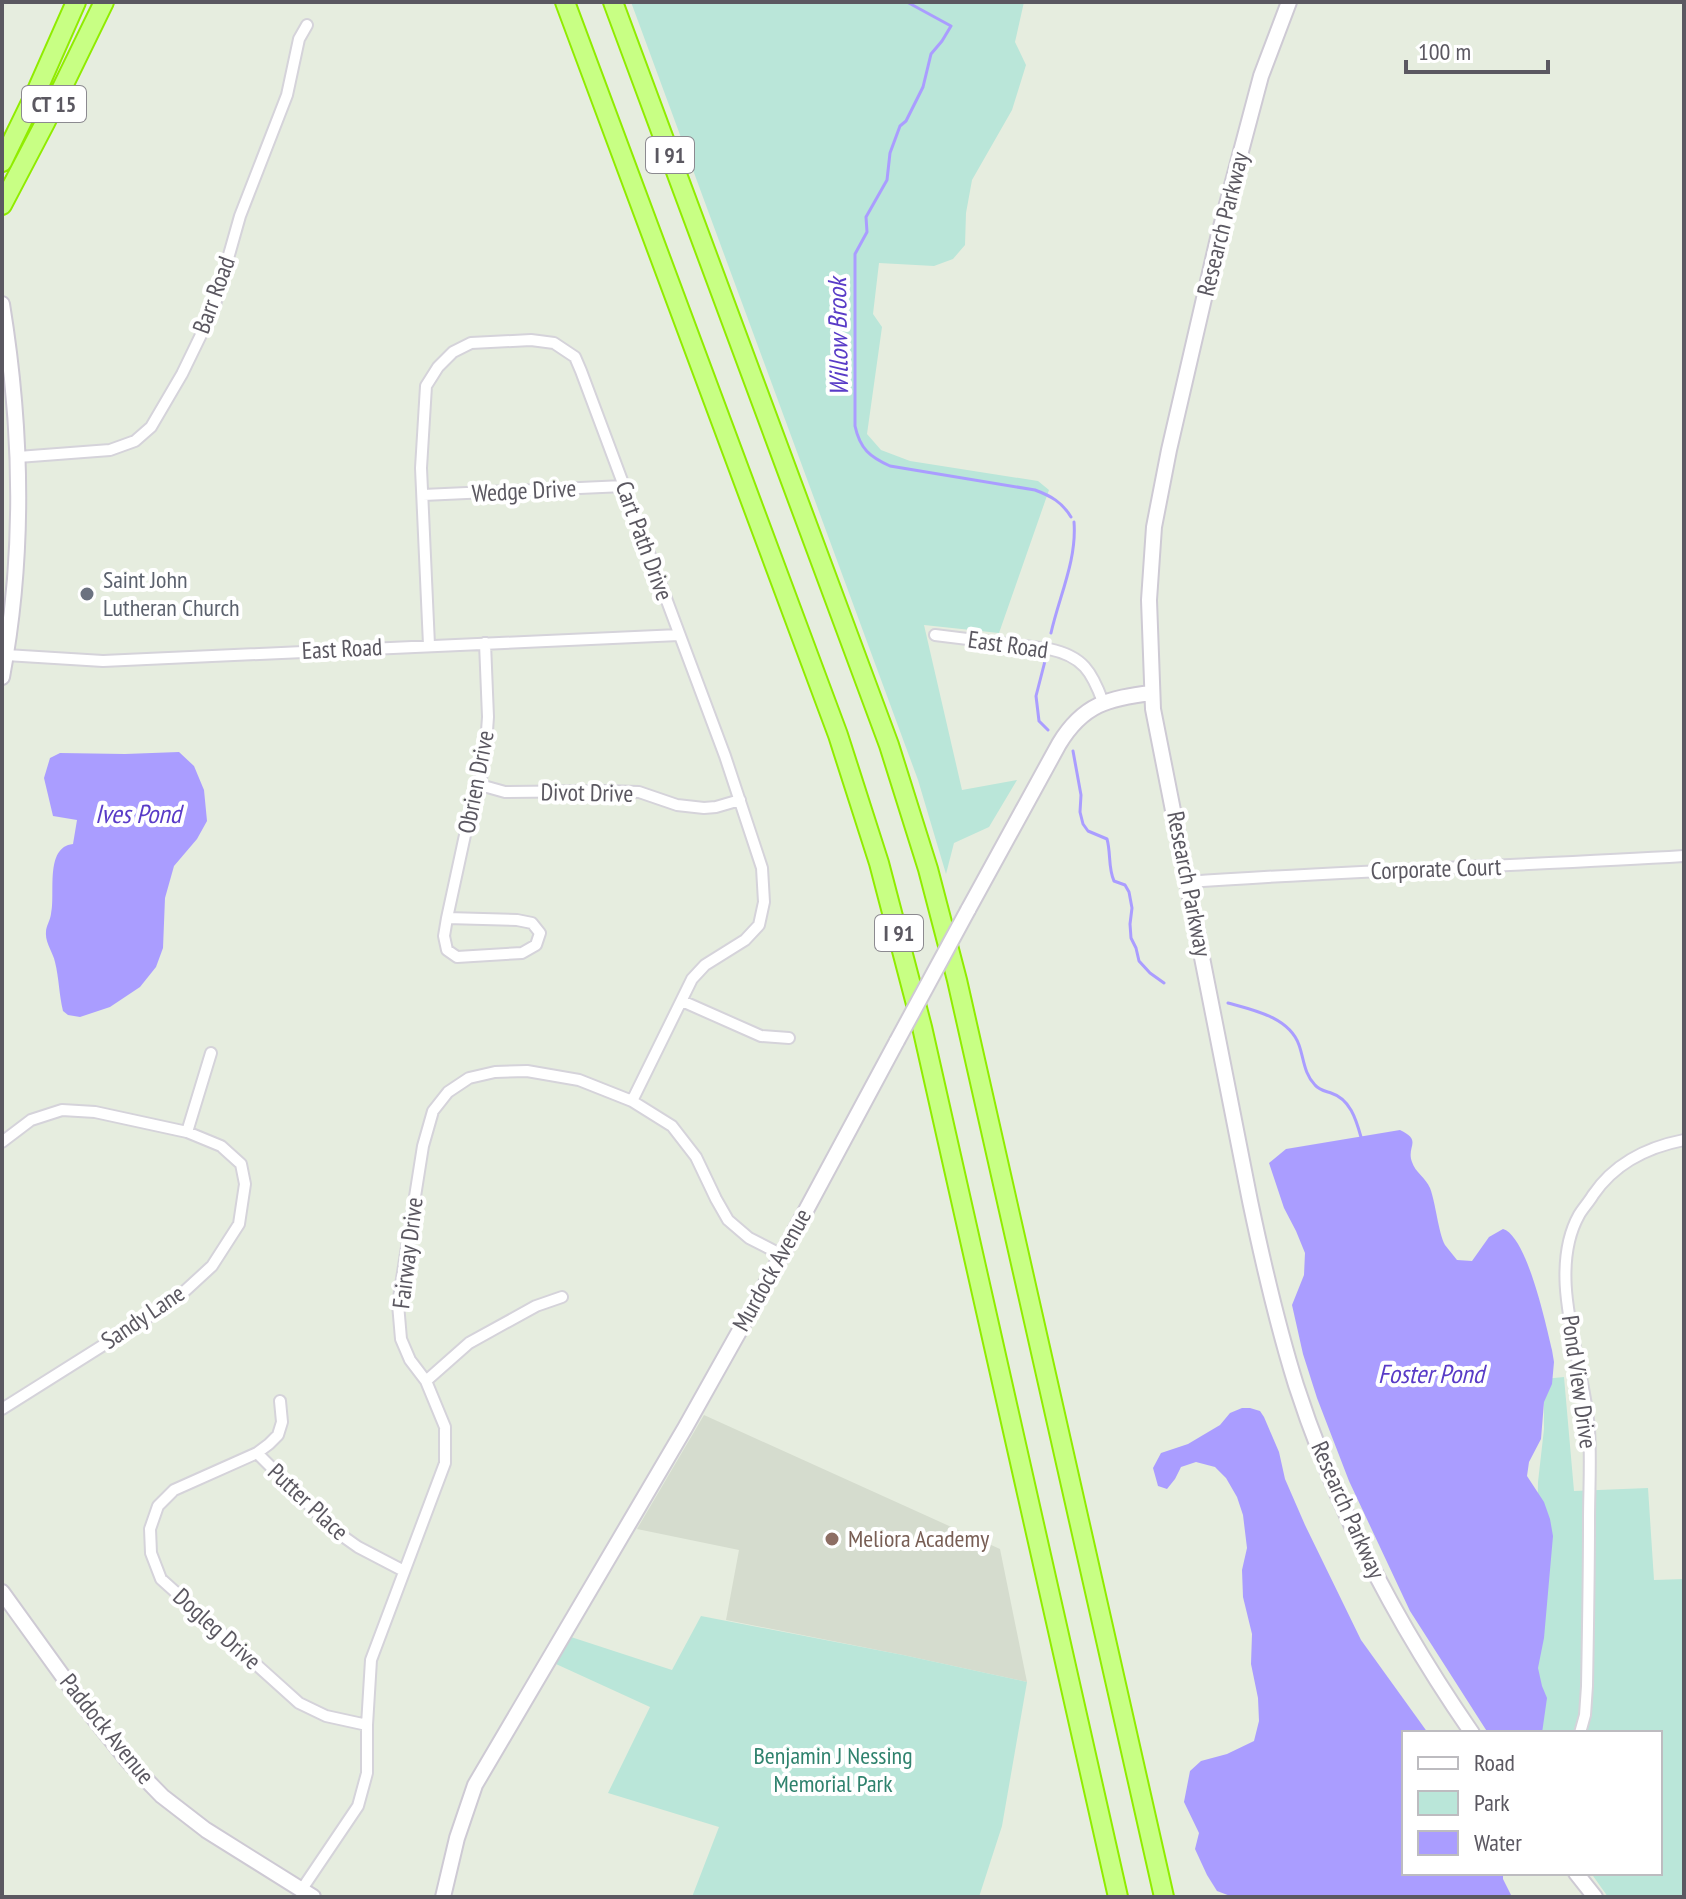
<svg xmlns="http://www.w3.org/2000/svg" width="1686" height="1899" font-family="'PT Sans Narrow',sans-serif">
  <rect width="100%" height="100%" fill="#e6eddf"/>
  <!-- education -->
  <path fill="#d5dcce" d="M704,1415L1000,1549L1027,1682L903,1655L726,1620L739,1550L637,1529Z"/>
  <!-- green -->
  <path fill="#bae6d9" d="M631,2H1024L1015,42L1026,65L1012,110L972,180L966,213L965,245L953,259L934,266L879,263L873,314L882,327L867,434L881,450L910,461L1038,481L1049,490L999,633L924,625L962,790L1017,780L989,827L954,843L946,874L918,780Z
    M1564,1377L1574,1491L1648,1488L1654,1580L1684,1579V1897H1608L1591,1873H1660V1733H1533L1538,1482L1544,1429V1379Z
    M701,1616L903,1655L1027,1682L1002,1826L979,1897H692L719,1827L608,1793L650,1707L556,1664L571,1637L672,1670Z"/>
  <!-- water -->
  <path fill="#aa9dff" d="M179,752L194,766L204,790L207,821L197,839L174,866L165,898L163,948L156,967L140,987L110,1007L80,1017L68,1015L63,1011C59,995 59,978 55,962C53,952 45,943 46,932C46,926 50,921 51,914C56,895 44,847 73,844L77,820L53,816L44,778L50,758L60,753L125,754Z
    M1400,1130C1423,1141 1406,1146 1412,1162C1415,1172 1426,1178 1430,1188C1436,1204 1438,1231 1445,1245C1449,1250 1453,1255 1457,1260L1472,1261L1489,1237L1503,1229C1527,1236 1546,1325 1552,1350L1554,1362L1552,1384L1544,1402L1541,1439L1529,1462L1527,1476L1544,1502L1550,1519L1553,1536L1544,1638L1538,1668L1542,1686L1547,1698L1542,1733H1488L1410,1611L1349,1481L1317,1398L1303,1354L1292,1305L1304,1275L1305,1253L1296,1231L1284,1208L1269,1163L1286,1149Z
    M1242,1408H1250L1260,1411L1264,1417L1279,1452L1285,1479L1305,1525L1361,1640L1428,1733H1404V1873H1503V1879L1512,1897H1233L1217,1891L1207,1875L1195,1849L1199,1833L1184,1802L1190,1771L1201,1761L1227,1754L1254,1741L1259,1721L1258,1698L1251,1664L1252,1634L1243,1597L1242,1570L1247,1548L1243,1515L1237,1497L1226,1478L1215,1467L1196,1462L1181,1467L1175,1479L1167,1489L1158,1486L1153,1468L1161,1453L1188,1444L1220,1425L1230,1413Z"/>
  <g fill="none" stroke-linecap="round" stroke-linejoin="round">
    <!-- stream -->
    <path stroke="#aa9dff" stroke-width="3" d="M907,2L951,26L942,41L931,54L923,87L906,121L900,126L890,153L887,180L866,217L867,232L855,254V426C860,449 870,457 890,466L1035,490C1051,496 1062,502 1071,517
      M1051,633C1059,597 1077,560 1074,522
      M1045,661L1036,696L1039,721L1048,730
      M1073,751L1081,795L1080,812L1083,824L1088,831L1107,839C1111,853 1108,868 1114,881L1125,885L1129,892L1132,908L1130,924L1131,938L1136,948L1139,961L1150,973L1164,983
      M1228,1003C1253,1010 1289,1017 1299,1045C1304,1059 1304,1074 1315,1085C1319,1090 1325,1091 1331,1093C1350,1099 1356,1119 1361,1137"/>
    <!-- street casing -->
    <g stroke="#d5d3da" stroke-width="14">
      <path id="street" d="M18,457L110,450L135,441L151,427L182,374L214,308L240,216L287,95L299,39L307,25
        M423,495L624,486
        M935,635L1049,649C1083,656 1092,672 1103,702
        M429,645L421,468L426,386L438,367L453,352L471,343L531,340L554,343L575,357L581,371L725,756L762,868L764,902L759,925L745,940L705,965L692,979L632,1101
        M6,655L103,661L679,635
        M480,785L505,792L603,791L639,792L677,805L704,808L716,807L740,800
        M1188,882C1353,870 1519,866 1684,856
        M447,918L517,920L532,923L540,933L536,945L522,953L457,957L447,950L444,936L447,918L465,835L480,785L486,745L488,717L485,643
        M682,1001L761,1036L789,1038
        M187,1132L211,1053
        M2,1142L31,1120L62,1110L95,1112L187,1132L221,1146L241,1164L245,1184L239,1224L212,1266L175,1300L2,1409
        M426,1381L469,1343L536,1306L562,1297
        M280,1401L282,1422L278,1435L269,1444L257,1453L174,1490L158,1506L150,1529L151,1553L161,1579L299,1703L326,1716L367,1725
        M257,1453L334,1530L358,1547L404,1571
        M1580,1733L1585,1715L1587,1686C1588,1631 1589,1576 1589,1521C1589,1491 1591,1460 1589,1430C1585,1364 1545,1276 1579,1215C1583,1208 1589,1202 1593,1195C1614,1164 1648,1147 1684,1140
        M302,1889L358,1806L367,1773V1725L371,1660L445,1463V1427L426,1381L410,1360L401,1339L398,1304L423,1146L433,1111L448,1092L469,1078L495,1072L527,1071L579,1080L632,1101L672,1126L696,1157L716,1199L728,1220L749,1238L782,1255"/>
    </g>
    <!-- secondary casing -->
    <g stroke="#cecad4" stroke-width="18">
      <path id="secondary" d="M1289,2L1261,76L1218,238L1169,450L1154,527L1149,600L1153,709L1250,1201C1263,1263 1277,1324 1296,1385C1336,1509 1398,1626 1472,1733
        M2,304C22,427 25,554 2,677
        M968,910L1059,744C1083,704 1109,698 1152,693
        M2,1592L85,1707L128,1761L162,1796L206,1830L313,1897
        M1576,1873L1595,1897
        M443,1897L457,1838L475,1785L685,1428L782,1255L897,1041"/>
    </g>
    <!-- highway casing -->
    <g stroke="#90ec00" stroke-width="22">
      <path id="highway" d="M565,2L838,735L879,863L922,1027L1118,1897
        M613,2L889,745L928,869L957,980L1164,1897
        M2,162L38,88L76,2
        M2,205L45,123L104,2"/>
    </g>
    <!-- street -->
    <use href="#street" stroke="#fff" stroke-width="10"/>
    <!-- secondary -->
    <use href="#secondary" stroke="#fff" stroke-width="14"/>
    <!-- highway -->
    <use href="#highway" stroke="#c8ff84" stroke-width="18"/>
    <!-- secondary-bridge casing -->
    <g stroke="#cecad4" stroke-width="18" stroke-linecap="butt">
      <path id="secondary-bridge" d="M897,1041L968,910"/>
    </g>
    <!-- secondary-bridge -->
    <use href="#secondary-bridge" stroke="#fff" stroke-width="14"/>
  </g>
  <!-- markers -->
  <circle fill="#6b7280" stroke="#fff" stroke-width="3" cx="87" cy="594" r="8"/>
  <circle fill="#8d6e63" stroke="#fff" stroke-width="3" cx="832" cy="1539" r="8"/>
  <g text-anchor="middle" stroke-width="8" stroke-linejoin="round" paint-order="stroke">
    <!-- shield labels -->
    <g fill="#fff" stroke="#8c8a90" stroke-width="2">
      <rect x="22" y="86" width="64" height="36" rx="6"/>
      <rect x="646" y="137" width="48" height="36" rx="6"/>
      <rect x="875" y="915" width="48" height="36" rx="6"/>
    </g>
    <g font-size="22" font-weight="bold" fill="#5b5861">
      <text x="54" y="112">CT 15</text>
      <text x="670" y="163">I 91</text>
      <text x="899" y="941">I 91</text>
    </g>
    <!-- street labels -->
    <g font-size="24" fill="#5b5861" stroke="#fff">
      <text transform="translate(1223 224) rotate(-76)" y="8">Research Parkway</text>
      <text transform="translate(214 295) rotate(-70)" y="8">Barr Road</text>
      <text transform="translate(524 491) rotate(-3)" y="8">Wedge Drive</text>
      <text transform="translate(644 541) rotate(70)" y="8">Cart Path Drive</text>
      <text transform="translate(1008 645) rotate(8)" y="8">East Road</text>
      <text transform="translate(342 649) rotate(-3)" y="8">East Road</text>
      <text transform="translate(476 782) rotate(-79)" y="8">Obrien Drive</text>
      <text transform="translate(587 793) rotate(1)" y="8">Divot Drive</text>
      <text transform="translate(1436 869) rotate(-2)" y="8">Corporate Court</text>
      <text transform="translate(1189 884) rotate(79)" y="8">Research Parkway</text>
      <text transform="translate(408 1253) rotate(-83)" y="8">Fairway Drive</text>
      <text transform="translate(772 1270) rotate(-61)" y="8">Murdock Avenue</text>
      <text transform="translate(143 1317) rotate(-34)" y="8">Sandy Lane</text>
      <text transform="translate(1579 1382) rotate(82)" y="8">Pond View Drive</text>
      <text transform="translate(308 1502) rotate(43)" y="8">Putter Place</text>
      <text transform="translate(1348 1510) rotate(66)" y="8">Research Parkway</text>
      <text transform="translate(217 1629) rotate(42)" y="8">Dogleg Drive</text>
      <text transform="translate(107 1729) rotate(51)" y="8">Paddock Avenue</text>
    </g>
    <!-- worship labels -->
    <g font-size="24" fill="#5b616d" stroke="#fff" text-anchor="start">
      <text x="103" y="588">Saint John<tspan x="103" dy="28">Lutheran Church</tspan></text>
    </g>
    <!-- education labels -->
    <g font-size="24" fill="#785e54" stroke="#fff" text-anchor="start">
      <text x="848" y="1547">Meliora Academy</text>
    </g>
    <!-- park labels -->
    <g font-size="24" fill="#2f826d" stroke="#fff">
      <text x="833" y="1764">Benjamin J Nessing<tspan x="833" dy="28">Memorial Park</tspan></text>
    </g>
    <!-- water labels -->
    <g font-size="26" font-style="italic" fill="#593bc7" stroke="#fff">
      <text transform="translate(838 337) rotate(-91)" y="9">Willow Brook</text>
      <text x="138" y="823">Ives Pond</text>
      <text x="1431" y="1383">Foster Pond</text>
    </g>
  </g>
  <!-- border -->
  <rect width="1686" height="1899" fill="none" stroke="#5b5861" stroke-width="8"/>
  <!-- legend -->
  <rect x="1402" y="1731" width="260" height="144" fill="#ffffff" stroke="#bdbcc0" stroke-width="2"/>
  <rect x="1418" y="1757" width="40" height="12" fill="#ffffff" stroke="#bdbcc0" stroke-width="2"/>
  <text x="1474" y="1771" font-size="24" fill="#5b5861">Road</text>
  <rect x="1418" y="1791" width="40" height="24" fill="#bae6d9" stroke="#bdbcc0" stroke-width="2"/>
  <text x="1474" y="1811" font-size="24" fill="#5b5861">Park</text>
  <rect x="1418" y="1831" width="40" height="24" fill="#aa9dff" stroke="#bdbcc0" stroke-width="2"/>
  <text x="1474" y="1851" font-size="24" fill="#5b5861">Water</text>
  <!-- scale -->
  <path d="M1406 60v12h142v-12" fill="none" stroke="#5b5861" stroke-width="4"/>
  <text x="1418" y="60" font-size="24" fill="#5b5861" stroke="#ffffff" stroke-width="6" paint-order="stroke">100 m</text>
</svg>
